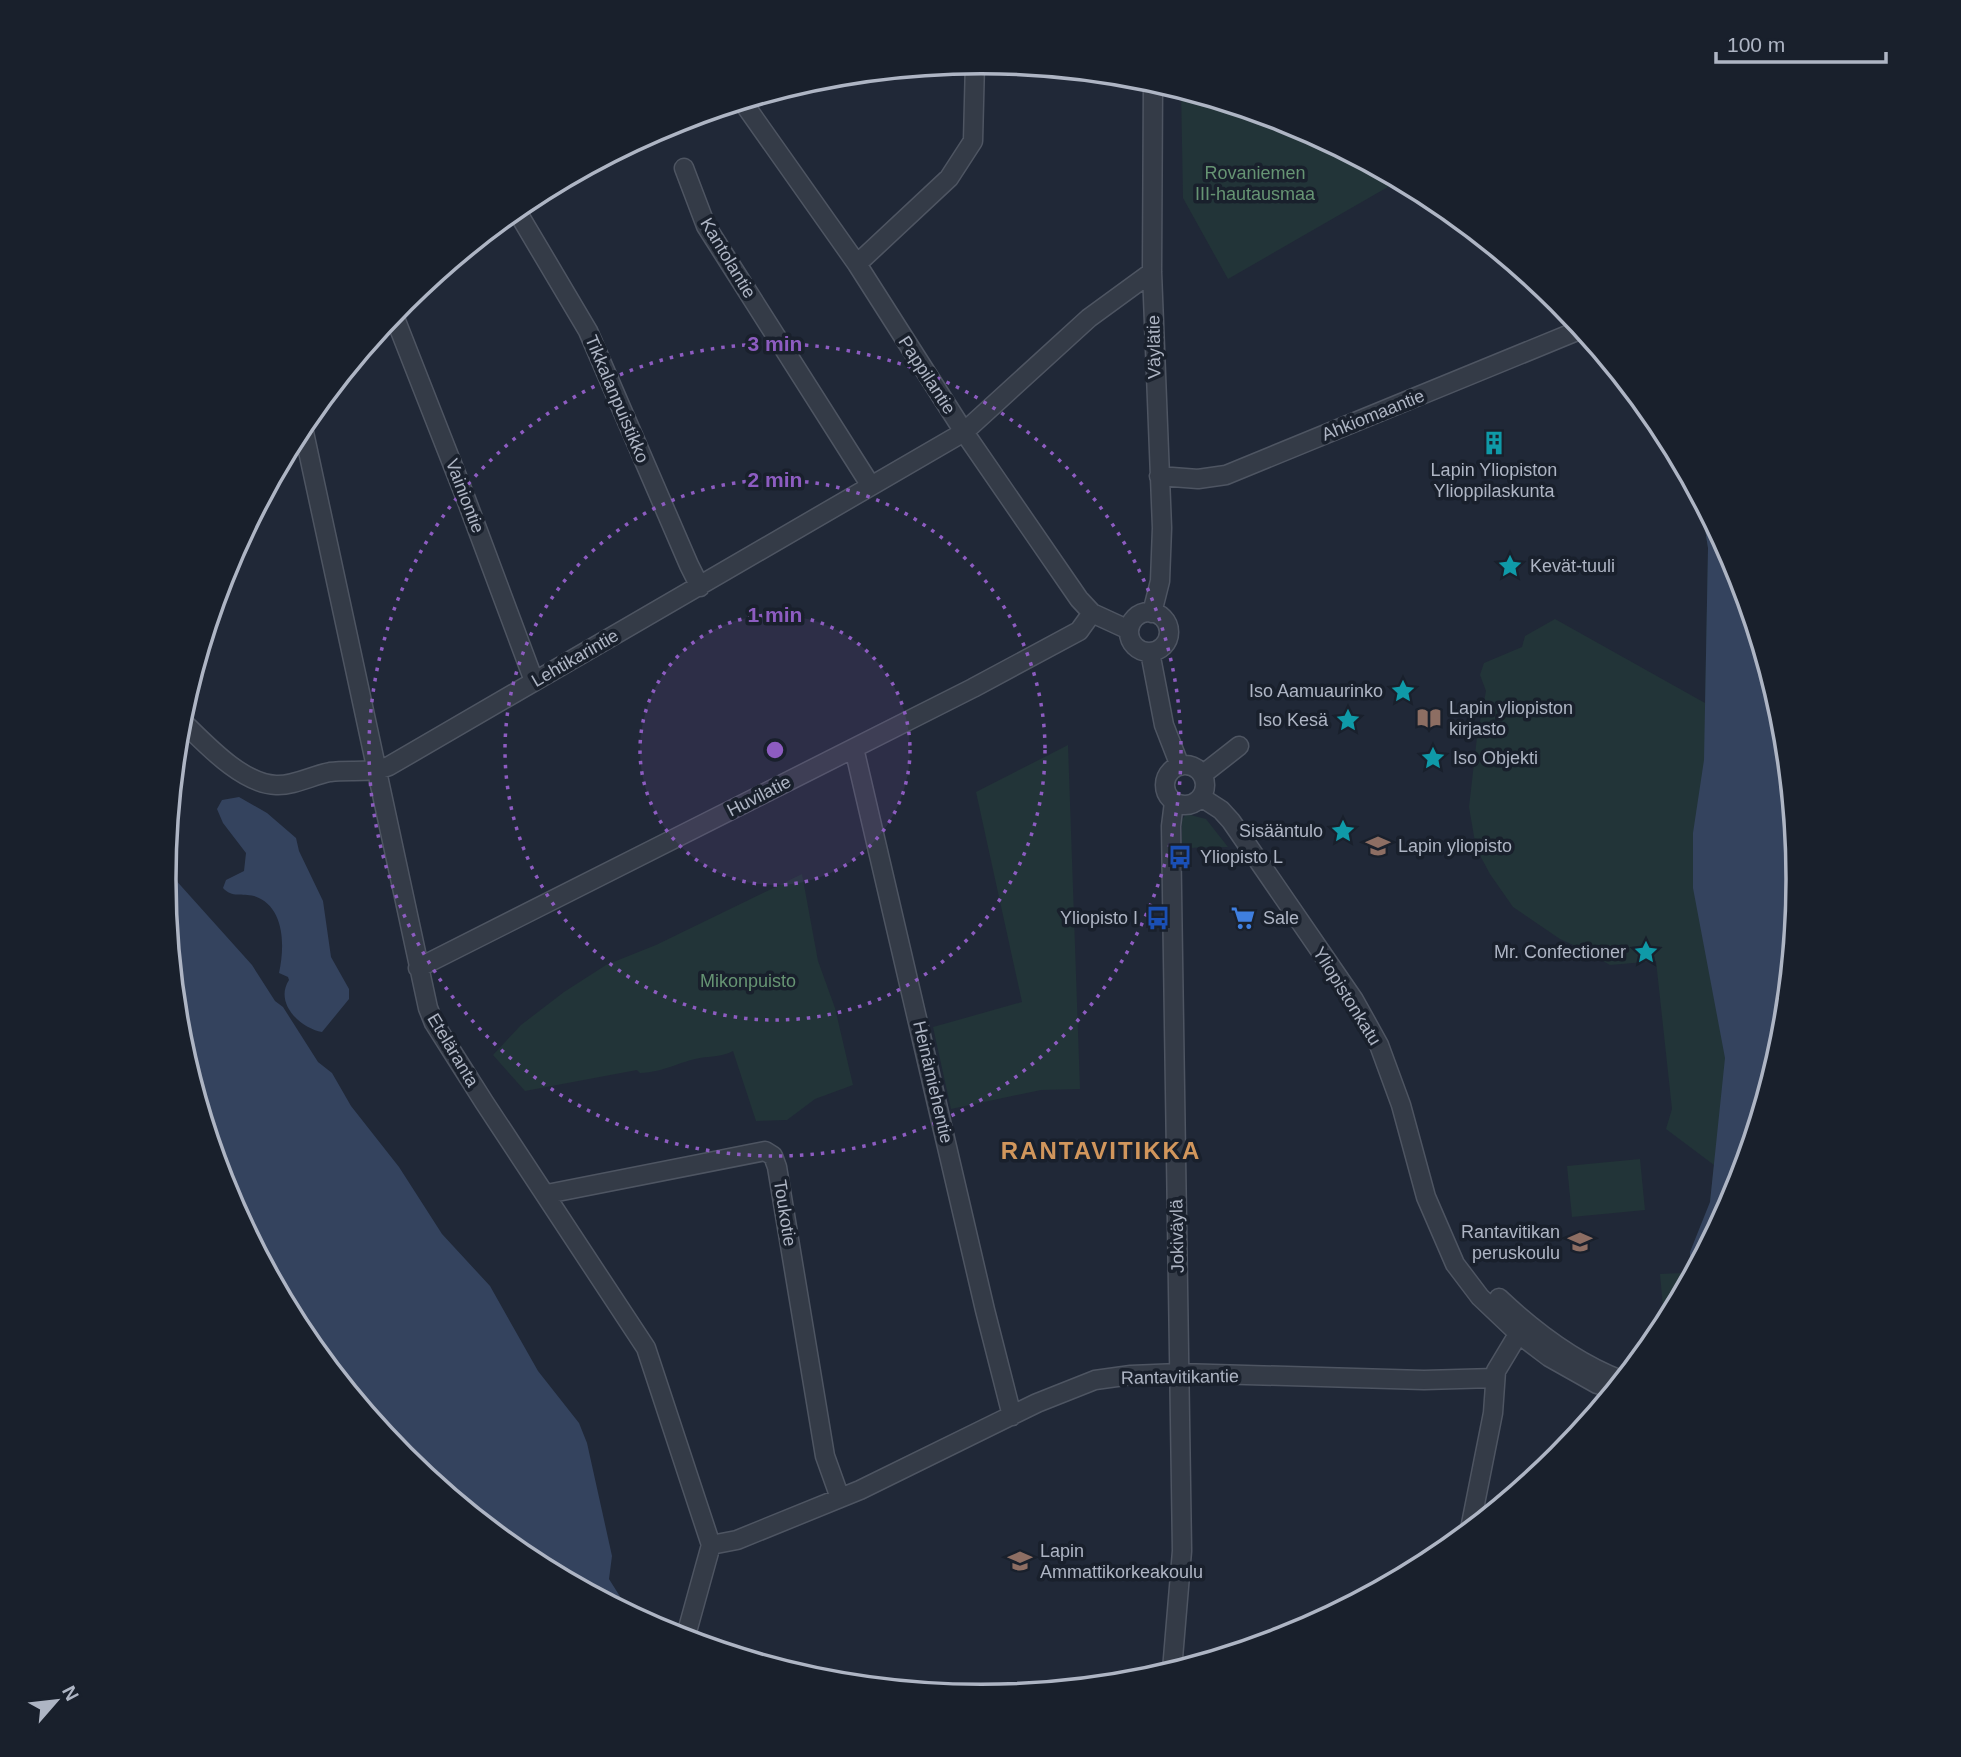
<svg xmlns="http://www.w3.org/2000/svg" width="1961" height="1757" font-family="Arial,sans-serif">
  <rect width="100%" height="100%" fill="#202837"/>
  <!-- green -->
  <path fill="#223438" d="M1181,89L1294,124L1400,180L1228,279L1183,198Z
    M1708,515L1736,566L1782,719L1798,879L1782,1038L1710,1202L1714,1165L1666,1129L1672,1109L1656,961L1610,965L1582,949L1560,939L1513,907L1490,874L1476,848L1469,807L1477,737L1486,691L1480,675L1484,663L1522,647L1525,636L1555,619L1705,703L1708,548L1704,523Z
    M1068,745L1080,1089L1041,1090L951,1109L933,1027L1022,1002L976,792Z
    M1186,814L1206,819L1228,847L1182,848V820Z
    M802,874L818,961L835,1008L853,1085L815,1099L787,1120L756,1121L733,1051C722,1057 712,1056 700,1058C678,1062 665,1072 640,1073L637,1070L525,1091L493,1055L521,1025L564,992L606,965L656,945Z
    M1640,1159L1645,1210L1572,1217L1567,1166Z
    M1681,1273L1684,1287L1667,1319H1664L1660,1274Z"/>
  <!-- water -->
  <path fill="#34435e" d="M1708,515L1736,566L1782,719L1798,879L1782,1038L1735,1192L1695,1267L1690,1261V1252L1710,1202L1725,1058L1693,888V833L1704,760L1708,548L1704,523Z
    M239,797L267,813L296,838L299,851L323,901L331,957L349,989V999L322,1032C300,1028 274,1003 289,980L288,977L279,973C285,946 285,906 254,896C242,893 232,898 223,888L226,880L244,871L246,853L223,823L217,809L222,800Z
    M164,867L252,965L275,1001L283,1007L318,1062L332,1073L351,1106L399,1167L442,1234L490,1286L538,1371L579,1423L587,1443L612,1556L609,1579L631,1614L526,1558L402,1456L301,1332L225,1191L179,1038L163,878Z"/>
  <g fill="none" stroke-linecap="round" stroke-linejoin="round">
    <!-- minor casing -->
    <g stroke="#4e5562" stroke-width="21">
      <path id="minor" d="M742,101L857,264L964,432L1079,599L1092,613L1129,630
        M684,168L706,226L871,486
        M521,218L588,331L689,565L700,587
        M857,264L949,178L973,141L975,62
        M393,313L466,499L534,681
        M302,423L428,1008L434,1023L484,1102L646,1348L711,1545
        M1159,476L1198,479L1226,475L1582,329
        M1129 632a20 20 0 1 1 40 0a20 20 0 1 1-40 0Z
        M1152,613L1160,581L1162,528L1152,272L1153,81
        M1150,652L1164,725L1180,766
        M179,718C203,741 241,784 276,785C294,786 313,775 330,772C350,769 370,774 389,766L964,432L1089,318L1152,272
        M854,748L985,1310L1012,1416
        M1165 785a20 20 0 1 1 40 0a20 20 0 1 1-40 0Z
        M1202,775L1239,746
        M1201,797L1221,810L1231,821L1354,1000L1379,1045L1401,1105L1426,1197L1455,1264L1480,1297L1520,1335L1549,1357L1597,1384L1613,1389
        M418,968L973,688L1079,631L1092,613
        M547,1194L765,1151L773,1156L777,1167L825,1456L840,1498
        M1499,1298C1535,1332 1574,1362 1621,1380
        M1470,1529L1493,1413L1496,1371L1514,1341L1527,1328
        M711,1545L737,1540L860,1490L1037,1403L1095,1380L1131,1375L1179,1373L1424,1380L1495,1378
        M685,1639L711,1545
        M1172,1670L1182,1551L1171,826L1174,802"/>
    </g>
    <!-- minor -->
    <use href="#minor" stroke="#343b47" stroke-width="18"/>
  </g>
  <!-- distance rings -->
  <circle cx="775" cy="750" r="135" fill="#8d5cc1" fill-opacity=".12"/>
  <g fill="none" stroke="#8d5cc1" stroke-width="3.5" stroke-dasharray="3.5 7">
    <circle cx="775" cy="750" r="135"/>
    <circle cx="775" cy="750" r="270"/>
    <circle cx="775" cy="750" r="406"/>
  </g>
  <!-- icons -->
  <defs>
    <g id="building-bare" transform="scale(1.89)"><path d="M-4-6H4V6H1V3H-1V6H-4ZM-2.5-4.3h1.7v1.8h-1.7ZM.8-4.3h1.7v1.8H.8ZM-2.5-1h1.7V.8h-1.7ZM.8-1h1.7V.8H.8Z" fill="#0f9aa8" stroke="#19202c" stroke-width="2.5" paint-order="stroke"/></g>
    <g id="sight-bare" transform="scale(1.89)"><path d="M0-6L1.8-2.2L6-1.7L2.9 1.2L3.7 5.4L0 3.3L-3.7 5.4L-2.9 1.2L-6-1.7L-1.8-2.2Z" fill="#0f9aa8" stroke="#19202c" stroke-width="2.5" paint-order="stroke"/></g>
    <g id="library-bare" transform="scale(1.89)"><path d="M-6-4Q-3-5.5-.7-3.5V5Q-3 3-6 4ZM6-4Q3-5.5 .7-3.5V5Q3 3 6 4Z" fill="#8d6e63" stroke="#19202c" stroke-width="2.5" paint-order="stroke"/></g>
    <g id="university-bare" transform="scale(1.89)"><path d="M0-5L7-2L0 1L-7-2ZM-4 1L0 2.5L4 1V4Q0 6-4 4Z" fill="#8d6e63" stroke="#19202c" stroke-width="2.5" paint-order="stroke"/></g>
    <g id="bus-bare" transform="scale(1.89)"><path d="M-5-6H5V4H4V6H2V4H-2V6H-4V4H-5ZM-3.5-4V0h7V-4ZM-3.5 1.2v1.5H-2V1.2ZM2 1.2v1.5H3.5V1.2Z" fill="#1a4fb4" stroke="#19202c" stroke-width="2.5" paint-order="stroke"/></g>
    <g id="supermarket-bare" transform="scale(1.89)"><path d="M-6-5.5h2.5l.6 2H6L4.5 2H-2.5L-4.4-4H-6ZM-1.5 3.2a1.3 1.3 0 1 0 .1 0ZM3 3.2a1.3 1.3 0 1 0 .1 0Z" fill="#3f7fe0" stroke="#19202c" stroke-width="2.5" paint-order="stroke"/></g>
    <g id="school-bare" transform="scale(1.89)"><path d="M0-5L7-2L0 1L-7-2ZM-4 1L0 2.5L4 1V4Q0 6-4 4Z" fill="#8d6e63" stroke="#19202c" stroke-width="2.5" paint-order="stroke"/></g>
  </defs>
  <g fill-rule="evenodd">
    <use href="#building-bare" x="1494" y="443"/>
    <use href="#sight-bare" x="1510" y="566"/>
    <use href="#sight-bare" x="1403" y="691"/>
    <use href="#library-bare" x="1429" y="718"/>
    <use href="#sight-bare" x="1348" y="720"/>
    <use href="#sight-bare" x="1433" y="758"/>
    <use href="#sight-bare" x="1343" y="831"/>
    <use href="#university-bare" x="1378" y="846"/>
    <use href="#bus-bare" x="1180" y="857"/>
    <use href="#bus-bare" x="1158" y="918"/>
    <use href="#supermarket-bare" x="1243" y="918"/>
    <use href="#sight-bare" x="1646" y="952"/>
    <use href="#school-bare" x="1580" y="1242"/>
    <use href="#university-bare" x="1020" y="1561"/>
  </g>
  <g text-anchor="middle" stroke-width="7" stroke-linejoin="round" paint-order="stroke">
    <!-- park labels -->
    <g font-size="18" fill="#669473" stroke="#19202c">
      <text x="1255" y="179">Rovaniemen<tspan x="1255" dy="21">III-hautausmaa</tspan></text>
      <text x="748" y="987">Mikonpuisto</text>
    </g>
    <!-- street labels -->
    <g font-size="18" fill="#aeb5c4" stroke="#19202c">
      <text transform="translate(728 258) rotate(59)" y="6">Kantolantie</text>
      <text transform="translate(1154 347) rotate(-91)" y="6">Väylätie</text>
      <text transform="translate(927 375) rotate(57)" y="6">Pappilantie</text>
      <text transform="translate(617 399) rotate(67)" y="6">Tikkalanpuistikko</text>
      <text transform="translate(1373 415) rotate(-22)" y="6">Ahkiomaantie</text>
      <text transform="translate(465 496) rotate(69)" y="6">Vainiontie</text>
      <text transform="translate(575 658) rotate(-30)" y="6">Lehtikarintie</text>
      <text transform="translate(759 796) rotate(-27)" y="6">Huvilatie</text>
      <text transform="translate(1347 996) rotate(58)" y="6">Yliopistonkatu</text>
      <text transform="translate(453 1050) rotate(59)" y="6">Eteläranta</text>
      <text transform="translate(933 1082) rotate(77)" y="6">Heinämiehentie</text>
      <text transform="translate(785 1213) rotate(81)" y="6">Toukotie</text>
      <text transform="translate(1177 1236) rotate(-91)" y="6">Jokiväylä</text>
      <text transform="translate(1180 1377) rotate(-1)" y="6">Rantavitikantie</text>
    </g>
    <!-- poi labels -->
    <g font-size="18" fill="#aeb5c4" stroke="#19202c" text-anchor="start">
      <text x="1494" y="476" text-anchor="middle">Lapin Yliopiston<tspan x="1494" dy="21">Ylioppilaskunta</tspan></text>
      <text x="1530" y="572">Kevät-tuuli</text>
      <text x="1383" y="697" text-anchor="end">Iso Aamuaurinko</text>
      <text x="1449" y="714">Lapin yliopiston<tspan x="1449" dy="21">kirjasto</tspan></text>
      <text x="1328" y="726" text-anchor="end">Iso Kesä</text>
      <text x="1453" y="764">Iso Objekti</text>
      <text x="1323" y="837" text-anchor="end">Sisääntulo</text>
      <text x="1398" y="852">Lapin yliopisto</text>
      <text x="1200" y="863">Yliopisto L</text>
      <text x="1138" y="924" text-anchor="end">Yliopisto I</text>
      <text x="1263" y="924">Sale</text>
      <text x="1626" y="958" text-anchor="end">Mr. Confectioner</text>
      <text x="1560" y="1238" text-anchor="end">Rantavitikan<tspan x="1560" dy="21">peruskoulu</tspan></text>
      <text x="1040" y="1557">Lapin<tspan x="1040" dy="21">Ammattikorkeakoulu</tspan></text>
    </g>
    <!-- district labels -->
    <g font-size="24" font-weight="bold" letter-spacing="2" fill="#d1965c" stroke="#19202c">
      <text x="1101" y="1159">RANTAVITIKKA</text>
    </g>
  </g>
  <!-- crop -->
  <path d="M0 0H1961V1757H0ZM176 879a805 805 0 1 1 1610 0a805 805 0 1 1-1610 0Z" fill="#19202c" fill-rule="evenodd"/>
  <path fill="none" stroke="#aeb5c4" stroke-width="3.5" d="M176 879a805 805 0 1 1 1610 0a805 805 0 1 1-1610 0Z"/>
  <circle cx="775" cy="750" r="10" fill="#8d5cc1" stroke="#19202c" stroke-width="3.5"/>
  <g font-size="21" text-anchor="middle" font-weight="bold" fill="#8d5cc1" stroke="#19202c" stroke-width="7" stroke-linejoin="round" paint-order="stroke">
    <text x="775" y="351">3 min</text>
    <text x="775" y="487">2 min</text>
    <text x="775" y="622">1 min</text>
  </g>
  <!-- north arrow -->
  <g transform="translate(56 1701) rotate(62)" stroke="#19202c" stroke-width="5" paint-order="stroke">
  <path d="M0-5L12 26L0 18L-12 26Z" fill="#aeb5c4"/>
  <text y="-10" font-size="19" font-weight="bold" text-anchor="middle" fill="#aeb5c4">N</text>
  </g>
  <!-- scale -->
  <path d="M1716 52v10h170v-10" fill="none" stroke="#aeb5c4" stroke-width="3.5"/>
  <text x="1727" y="52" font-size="21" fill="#aeb5c4" stroke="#19202c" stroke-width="5" paint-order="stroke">100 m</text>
</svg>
